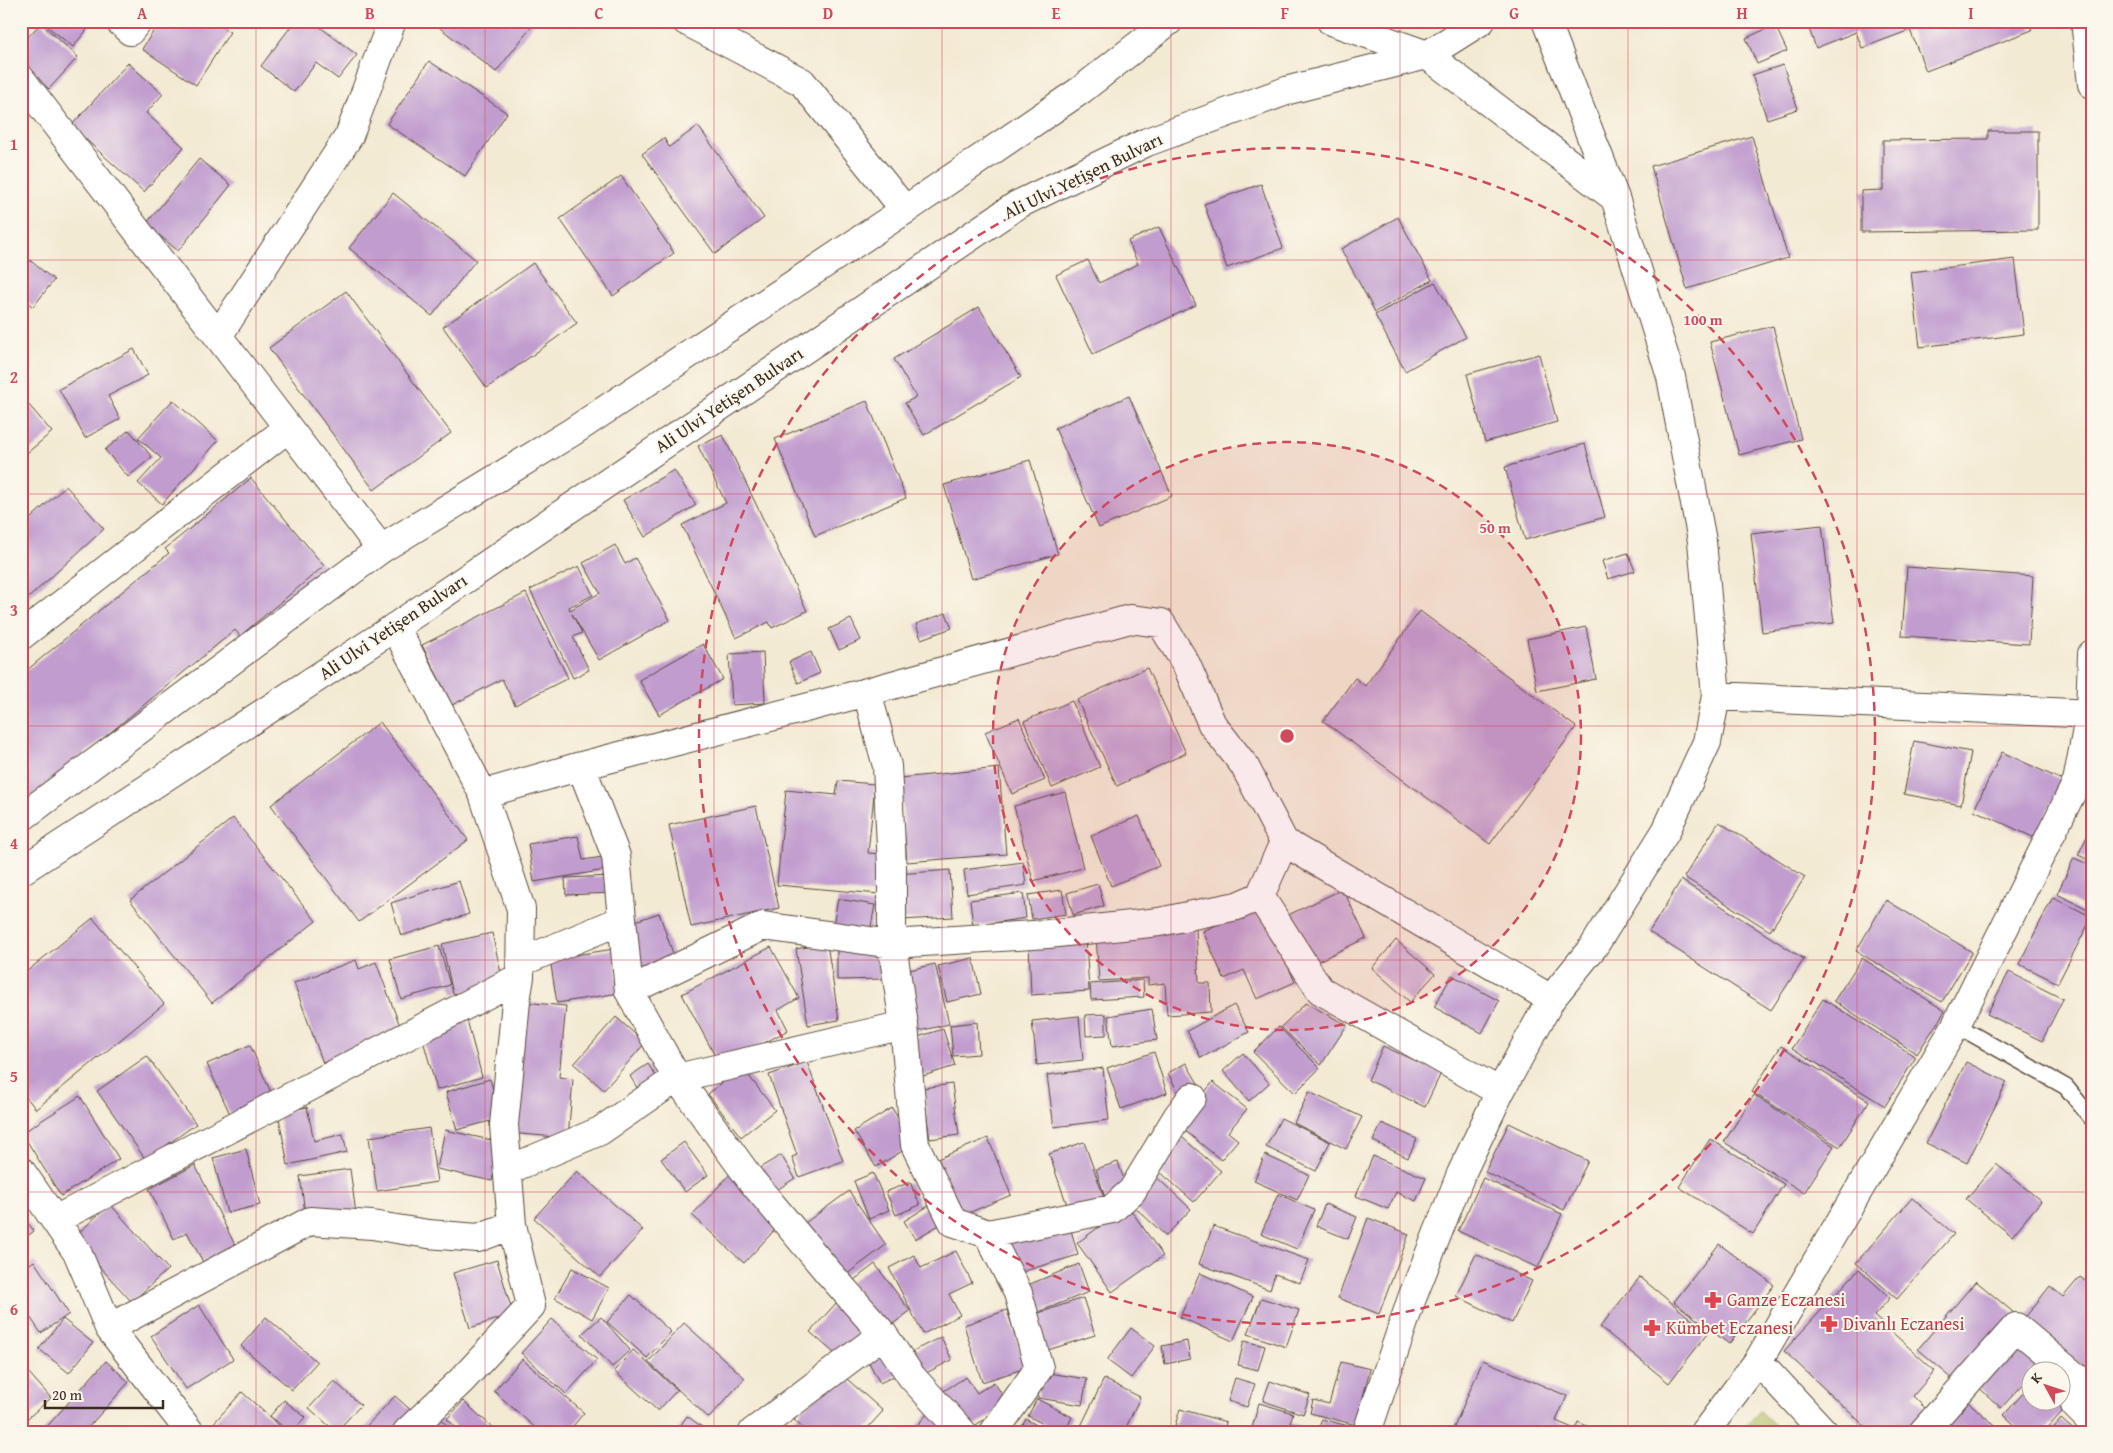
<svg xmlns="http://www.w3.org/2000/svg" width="2113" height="1453" font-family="'Gentium Book Plus',serif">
  <rect width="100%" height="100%" fill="#fbf7ec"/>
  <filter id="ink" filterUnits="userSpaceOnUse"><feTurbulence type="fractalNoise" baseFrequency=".02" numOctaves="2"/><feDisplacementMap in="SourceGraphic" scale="10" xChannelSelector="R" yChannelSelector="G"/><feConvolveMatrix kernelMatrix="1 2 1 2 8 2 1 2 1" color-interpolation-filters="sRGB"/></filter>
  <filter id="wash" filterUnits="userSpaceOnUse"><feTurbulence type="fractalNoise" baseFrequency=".0096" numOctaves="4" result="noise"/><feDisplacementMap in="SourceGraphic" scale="20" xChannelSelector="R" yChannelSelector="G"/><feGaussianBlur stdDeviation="1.12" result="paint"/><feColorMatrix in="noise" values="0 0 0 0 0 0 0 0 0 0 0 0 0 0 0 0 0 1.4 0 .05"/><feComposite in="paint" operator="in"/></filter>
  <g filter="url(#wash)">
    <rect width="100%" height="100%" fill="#f3ead3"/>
    <!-- green -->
    <path fill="#b3c265" stroke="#777642" d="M1760,1411L1782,1432H1739Z"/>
    <g id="blocks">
      <!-- building -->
      <path fill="#c19dcf" d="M51,21H94L73,47L47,26Z
        M160,21H213L230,32L196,85L142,49Z
        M295,21H312L357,55L338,79L316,63L294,92L261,66Z
        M444,21H536L496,72L439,27Z
        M1806,21H2028L2032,30L1926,71L1910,30L1862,48L1856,32L1816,48Z
        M41,23L78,57L49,89L21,64V44Z
        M1775,25L1787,51L1757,64L1746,38Z
        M429,61L507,113L465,176L387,124Z
        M128,63L163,94L146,113L184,147L144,192L71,126Z
        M1783,65L1798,109L1767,119L1752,75Z
        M698,126L764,218L715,254L642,154L664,138L669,147Z
        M1988,131H2038V230L1861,232V191L1883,190V140L1988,139Z
        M1752,136L1788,258L1687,289L1651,166Z
        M199,159L231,185L178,251L146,224Z
        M621,176L674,253L613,296L560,219Z
        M1261,184L1283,248L1227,268L1204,204Z
        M393,193L476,260L432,316L349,248Z
        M1398,217L1432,280L1375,312L1341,249Z
        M1159,227L1196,305L1093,354L1056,275L1088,260L1099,283L1138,264L1128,241Z
        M21,253L54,280L33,307L21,297Z
        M2015,259L2024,334L1920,347L1911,272Z
        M533,263L577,323L487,388L443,327Z
        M1435,282L1466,337L1405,371L1375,315Z
        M346,291L451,433L374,490L269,348Z
        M979,307L1021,377L924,435L905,403L916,397L894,359Z
        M1773,326L1801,439L1739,455L1710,342Z
        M134,349L148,375L108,396L120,419L85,438L59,389Z
        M1539,354L1557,422L1485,442L1467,374Z
        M1129,396L1172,496L1099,528L1055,428Z
        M22,397L52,432L21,458V398Z
        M173,400L218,441L162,504L138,483L161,458L138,438Z
        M867,401L906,498L815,536L775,439Z
        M129,430L152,457L128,477L105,450Z
        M723,435L807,611L772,628L769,622L736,638L682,525L726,503L698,446Z
        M1585,444L1605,517L1525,540L1505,467Z
        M1030,460L1058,554L971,579L944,485Z
        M674,470L696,505L645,537L623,500Z
        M251,478L324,566L240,636L235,630L21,806V675L169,553L165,549Z
        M66,486L104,529L26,600L21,594V527Z
        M1822,525L1834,623L1762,632L1751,533Z
        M615,545L625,564L635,558L670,620L599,660L572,614L582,633L573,637L589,670L573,678L530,590L579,566L593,595L569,607L570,610L600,593L583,563Z
        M1628,553L1635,571L1608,579L1602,561Z
        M1907,567L2033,576L2029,644L1902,636Z
        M526,593L568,678L515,705L502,679L452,705L422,645Z
        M1420,611L1576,727L1490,844L1323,721L1355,678L1365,686Z
        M946,613L952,628L921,639L916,624Z
        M851,619L861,640L839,650L829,629Z
        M1586,627L1596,679L1537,691L1527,639Z
        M703,644L723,679L659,715L639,680Z
        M763,652L765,703L732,705L729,654Z
        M811,652L820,673L798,683L789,662Z
        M1147,668L1186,753L1117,786L1077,700Z
        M1072,701L1100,767L1052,788L1024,721Z
        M1019,718L1045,780L1012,794L985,732Z
        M380,722L468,840L359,922L271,805Z
        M1914,741L1971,752L1961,805L1904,794Z
        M2002,752L2062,780L2035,838L1974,810Z
        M999,768L1006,854L907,862L900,778Z
        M838,781L875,784L868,853L884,854L879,894L777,885L786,790L836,795Z
        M1065,792L1083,868L1033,881L1014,806Z
        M756,806L779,908L691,927L669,825Z
        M1139,816L1159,866L1111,886L1091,836Z
        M233,818L316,921L212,1003L130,900Z
        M1719,822L1805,877L1770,931L1684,877Z
        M2092,826V861L2078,855Z
        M578,836L583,860L603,857L605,870L534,882L528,844Z
        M2074,858L2092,866V911L2057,894Z
        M1023,862L1026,885L967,894L964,870Z
        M950,870L953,917L902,920L898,874Z
        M611,876V893L566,895L565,878Z
        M1681,880L1804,959L1771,1010L1649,932Z
        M459,881L469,914L401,936L391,903Z
        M1098,884L1104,906L1073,915L1067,893Z
        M1343,889L1366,938L1308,966L1284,917Z
        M1062,890L1066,914L1032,919L1028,895Z
        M1023,893L1026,918L973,926L970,900Z
        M2053,897L2092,917L2058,983L2019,964Z
        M838,899L875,905L870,932L833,925Z
        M1886,900L1972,952L1942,1002L1856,951Z
        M1261,905L1295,982L1257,999L1244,970L1224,979L1203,931Z
        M659,913L677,965L643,977L624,925Z
        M93,918L164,1004L36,1109L21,1091V976Z
        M1196,929L1199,983H1210L1211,1012L1167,1015L1165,983L1148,985V978L1099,981L1096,936Z
        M492,933L503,982L453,994L442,944Z
        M1086,940L1089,991L1031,995L1029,944Z
        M1396,940L1435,974L1410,1002L1372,968Z
        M827,944L839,1020L808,1025L796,949Z
        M439,946L450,985L401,999L390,959Z
        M771,947L799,998L778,1010L788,1030L721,1067L682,994Z
        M614,949L619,993L557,1003L550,959Z
        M837,950L886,951V979L837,980Z
        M973,958L981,994L947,1002L938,966Z
        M1862,958L1945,1011L1917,1054L1834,1001Z
        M356,960L359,969L376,962L403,1034L323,1063L294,983Z
        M935,964L949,1024L915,1032L901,972Z
        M2009,972L2063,999L2042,1041L1987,1014Z
        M1452,975L1499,1001L1482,1033L1434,1007Z
        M1143,980L1144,997L1091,1000L1090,984Z
        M1823,999L1916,1057L1885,1106L1792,1048Z
        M523,1002L566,1006L559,1077L573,1079L568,1138L509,1133Z
        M1306,1003L1347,1025L1321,1065L1281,1027Z
        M1234,1005L1249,1032L1201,1058L1187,1031Z
        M1152,1009L1157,1040L1112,1046L1108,1016Z
        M1106,1014V1035L1086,1036L1085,1015Z
        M1079,1016L1083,1060L1037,1065L1032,1021Z
        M616,1017L645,1043L604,1090L574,1064Z
        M467,1020L482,1077L437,1090L421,1033Z
        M977,1022L979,1054L953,1056L950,1025Z
        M1279,1027L1320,1068L1295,1093L1253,1052Z
        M943,1029L955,1066L920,1077L908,1040Z
        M250,1045L272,1095L230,1114L207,1064Z
        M1383,1046L1441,1073L1425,1107L1368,1080Z
        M1781,1046L1869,1101L1840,1147L1752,1092Z
        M1154,1052L1167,1093L1121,1109L1107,1068Z
        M1243,1053L1269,1083L1249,1101L1223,1071Z
        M147,1056L196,1124L146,1160L97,1091Z
        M807,1062L843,1161L799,1177L792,1157L797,1155L769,1075Z
        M1966,1062L2007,1082L1967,1163L1926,1143Z
        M1186,1063L1199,1085L1180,1096L1168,1073Z
        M648,1064L661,1084L642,1096L630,1076Z
        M742,1067L775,1110L741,1137L708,1094Z
        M1103,1068L1109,1120L1054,1127L1047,1075Z
        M490,1079L501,1118L457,1130L446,1092Z
        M1213,1082L1247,1109L1228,1132L1238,1140L1221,1160L1178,1125Z
        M952,1084L959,1135L930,1139L923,1088Z
        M1309,1092L1362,1117L1346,1149L1294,1123Z
        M1754,1095L1834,1146L1804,1193L1724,1142Z
        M80,1096L119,1159L61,1196L22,1133Z
        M307,1107L314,1141L343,1134L347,1152L288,1165L278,1113Z
        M892,1108L914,1144L876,1167L854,1131Z
        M1281,1118L1330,1142L1316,1171L1266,1147Z
        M1382,1123L1417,1139L1408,1158L1373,1141Z
        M1509,1123L1588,1161L1564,1210L1485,1172Z
        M429,1128L437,1182L377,1191L369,1137Z
        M445,1130L500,1142L492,1181L437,1169Z
        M1176,1132L1221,1171L1194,1202L1150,1163Z
        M988,1138L1011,1195L959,1217L935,1160Z
        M1710,1139L1784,1184L1753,1234L1679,1187Z
        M684,1142L708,1175L685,1192L661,1159Z
        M1084,1142L1106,1203L1071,1216L1049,1154Z
        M246,1149L260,1205L227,1213L213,1158Z
        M781,1155L795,1178L774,1192L758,1169Z
        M1265,1155L1309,1175L1297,1200L1254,1181Z
        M1373,1156L1426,1178L1416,1201L1396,1192L1388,1209L1356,1196Z
        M1118,1162L1128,1191L1105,1198L1096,1169Z
        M1996,1164L2041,1201L2012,1236L1966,1199Z
        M195,1165L238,1251L206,1268L187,1232L174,1239L149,1189Z
        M350,1169L356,1214L306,1220L300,1176Z
        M577,1171L643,1230L600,1277L534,1218Z
        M731,1173L783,1221L744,1263L692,1215Z
        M873,1173L889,1210L869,1219L854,1181Z
        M1153,1174L1191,1209L1166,1236L1128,1201Z
        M1483,1178L1562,1214L1538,1268L1458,1231Z
        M910,1182L920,1205L896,1215L886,1192Z
        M849,1191L886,1245L843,1277L805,1223Z
        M1278,1194L1314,1210L1297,1249L1261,1234Z
        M1912,1198L1954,1234L1897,1299L1856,1263Z
        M110,1204L168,1269L132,1302L73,1238Z
        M1325,1204L1357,1217L1348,1239L1316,1226Z
        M930,1205L941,1224L915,1239L904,1221Z
        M1128,1206L1163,1256L1112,1292L1077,1243Z
        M21,1214L34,1231L21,1241Z
        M1368,1218L1409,1234L1379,1314L1338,1298Z
        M1069,1223L1078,1255L1011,1275L1002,1243Z
        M1213,1226L1309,1260L1300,1283L1275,1274L1270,1290L1199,1264Z
        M1719,1244L1774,1285L1729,1344L1674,1302Z
        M956,1251L972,1283L949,1294L960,1315L923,1334L889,1268L914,1255L921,1268Z
        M1476,1254L1532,1281L1512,1323L1456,1296Z
        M497,1260L513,1314L470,1328L453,1273Z
        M34,1261L69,1314L41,1333L21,1304V1270Z
        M875,1264L910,1311L885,1330L850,1283Z
        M1079,1264L1089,1292L1028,1316L1018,1289Z
        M572,1268L609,1288L592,1319L555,1298Z
        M1859,1269L1890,1298L1874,1316L1935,1371L1913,1396L1926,1409L1905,1432H1871L1784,1351Z
        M1200,1273L1253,1297L1233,1341L1180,1317Z
        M1640,1277L1708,1333L1669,1383L1600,1327Z
        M2080,1277L2092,1286V1361L2085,1369L2024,1319L2050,1286L2063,1297Z
        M1976,1281L2014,1313L1955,1381L1918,1349Z
        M631,1295L671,1332L647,1358L607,1322Z
        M1083,1298L1095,1335L1042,1352L1030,1316Z
        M1261,1298L1299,1310L1286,1347L1248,1334Z
        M838,1301L870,1330L842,1360L810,1332Z
        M199,1305L233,1359L186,1389L151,1336Z
        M1007,1310L1026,1368L982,1382L964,1325Z
        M266,1317L317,1362L292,1390L241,1346Z
        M601,1317L630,1350L612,1367L582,1334Z
        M63,1319L93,1343L69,1373L39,1349Z
        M552,1319L597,1360L566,1394L521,1353Z
        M684,1323L745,1378L709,1418L648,1362Z
        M1131,1328L1155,1346L1131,1378L1107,1360Z
        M941,1337L952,1360L920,1376L909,1353Z
        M1187,1341L1190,1359L1165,1364L1162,1346Z
        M1244,1341L1265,1346L1258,1370L1238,1365Z
        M2017,1341L2042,1364L2036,1370H2030V1377L2001,1408L1975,1384Z
        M887,1344L902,1372L880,1383L865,1355Z
        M633,1350L677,1390L658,1411L614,1371Z
        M522,1359L584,1413L568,1432H540L494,1391Z
        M1483,1360L1567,1396L1556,1421L1575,1429L1578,1422L1601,1432H1452Z
        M106,1361L129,1382L84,1432H42Z
        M1341,1362L1370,1369L1356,1425L1310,1413L1313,1400L1329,1404Z
        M21,1364L51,1398L21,1424Z
        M838,1371L883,1411L864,1432H807L794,1420Z
        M1042,1372L1087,1379L1082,1405L1038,1398Z
        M966,1377L977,1393L994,1382L1008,1404L968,1430L942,1392Z
        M1235,1378L1255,1384L1247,1407L1228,1401Z
        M1104,1379L1140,1397L1124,1432H1087L1080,1428Z
        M2060,1380L2077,1395L2044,1432H2022L2004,1415L2030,1385V1400H2060Z
        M334,1381L361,1405L336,1432L309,1408Z
        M1270,1381L1310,1395L1303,1414L1263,1401Z
        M242,1392L286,1432H215L210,1427Z
        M395,1396L414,1413L397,1432H361Z
        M1964,1398L2002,1432H1934Z
        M1037,1399L1072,1417L1065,1432H1059L1028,1416Z
        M284,1400L305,1417L293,1432H289L270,1416Z
        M463,1401L498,1432H461L447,1419Z
        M1259,1403L1293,1413L1290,1423L1318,1431L1322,1419L1348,1426L1347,1432H1265L1252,1428Z
        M1180,1409L1226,1422L1224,1432H1173Z
        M930,1411L953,1432H911Z
        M436,1415L454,1432H419Z
        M687,1416L709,1432H676Z
        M1026,1419L1048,1432H1019Z
        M2061,1419L2076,1432H2051Z"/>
    </g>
  </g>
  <g filter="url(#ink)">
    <use href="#blocks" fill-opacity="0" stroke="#574739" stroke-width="1"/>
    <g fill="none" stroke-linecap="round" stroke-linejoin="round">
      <!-- service casing -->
      <g stroke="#574739" stroke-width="18">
        <path id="service" d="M1956,1025L2066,1087L2092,1119"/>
      </g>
      <!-- minor casing -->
      <g stroke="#574739" stroke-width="30">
        <path id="minor" d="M119,21L130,31L138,21
          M686,21L802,82L905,210
          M1331,21L1427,55L1615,198
          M2085,21L2092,84
          M21,79L381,549
          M218,336L349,136L392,21
          M395,627L483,794L521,909L520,977L516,1001L504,1125L512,1225L531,1306L462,1380L407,1432
          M21,636L288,428
          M867,692L887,766L892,866V944L904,1025L915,1145L953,1222L988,1234L1112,1209L1132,1191L1177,1117L1192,1097
          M1716,696L2092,714
          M581,766L616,856L629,991L677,1078L751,1180L829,1273L883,1334L911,1376L962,1432
          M483,794L581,766L867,692L1130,619L1161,623L1186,664L1212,724L1244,765L1284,842L1551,999
          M1260,896L1320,990L1500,1092
          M521,962L622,920
          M629,991L763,926L892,944L1048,934L1159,922L1237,906L1260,896L1284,842
          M508,1170L600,1131L677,1078L904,1025
          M21,1171L78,1254L109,1328L190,1432
          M55,1220L520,977
          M988,1234L1018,1293L1039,1368L994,1432
          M109,1328L310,1221L372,1225L428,1234L478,1238L512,1225
          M1758,1361L1824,1432
          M753,1432L883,1334
          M1367,1432L1412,1298L1461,1174L1500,1092L1551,999L1594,946L1666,831L1707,742L1716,696L1702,541L1671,377L1615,198L1546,21
          M1705,1432L1758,1361L1956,1025L2077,782L2090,713L2092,654
          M1923,1432L2016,1327L2089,1388L2075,1405L2092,1422"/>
      </g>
      <!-- secondary casing -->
      <g stroke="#574739" stroke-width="30">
        <path id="secondary" d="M21,818L381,549L572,432L905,210L1081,90L1169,21
          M21,871L395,627L1017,205L1147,142L1289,90L1427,55L1481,21"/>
      </g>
      <!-- service -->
      <use href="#service" stroke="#fff" stroke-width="15"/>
      <!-- minor -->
      <use href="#minor" stroke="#fff" stroke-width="28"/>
      <!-- secondary -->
      <use href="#secondary" stroke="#fff" stroke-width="28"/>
    </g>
  </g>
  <!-- grid -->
  <path fill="none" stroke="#d1495b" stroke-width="1" stroke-opacity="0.55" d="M256,21V1432M485,21V1432M714,21V1432M942,21V1432M1171,21V1432M1400,21V1432M1628,21V1432M1857,21V1432M21,260H2092M21,494H2092M21,726H2092M21,960H2092M21,1192H2092"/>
  <!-- distance rings -->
  <circle cx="1287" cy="736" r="294" fill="#d1495b" fill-opacity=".12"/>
  <g fill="none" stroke="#d1495b" stroke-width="2.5" stroke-dasharray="9 6">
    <circle cx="1287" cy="736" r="294"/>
    <circle cx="1287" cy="736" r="588"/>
  </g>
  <!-- icons -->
  <defs>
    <g id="pharmacy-bare" transform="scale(1.35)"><path d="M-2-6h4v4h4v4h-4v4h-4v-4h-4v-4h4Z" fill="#e0444e" stroke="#fbf7ec" stroke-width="2.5" paint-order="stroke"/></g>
  </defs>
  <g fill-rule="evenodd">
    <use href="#pharmacy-bare" x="1713" y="1300"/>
    <use href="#pharmacy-bare" x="1829" y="1324"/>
    <use href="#pharmacy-bare" x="1652" y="1328"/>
  </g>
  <g text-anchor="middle" stroke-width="4" stroke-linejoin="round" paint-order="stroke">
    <!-- street labels -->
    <g font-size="18" fill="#3b2a1e" stroke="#fbf7ec">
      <text transform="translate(1083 176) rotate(-26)" y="6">Ali Ulvi Yetişen Bulvarı</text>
      <text transform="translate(729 400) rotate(-34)" y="6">Ali Ulvi Yetişen Bulvarı</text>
      <text transform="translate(393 627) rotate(-34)" y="6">Ali Ulvi Yetişen Bulvarı</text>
    </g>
    <!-- health labels -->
    <g font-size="18" fill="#be3a42" stroke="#fbf7ec" text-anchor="start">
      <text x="1727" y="1306">Gamze Eczanesi</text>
      <text x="1843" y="1330">Divanlı Eczanesi</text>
      <text x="1666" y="1334">Kümbet Eczanesi</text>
    </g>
  </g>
  <circle cx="1287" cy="736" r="8" fill="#d1495b" stroke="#fbf7ec" stroke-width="2.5"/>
  <g font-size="15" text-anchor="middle" font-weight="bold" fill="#d1495b" stroke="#fbf7ec" stroke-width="4" stroke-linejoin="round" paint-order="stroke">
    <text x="1703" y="325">100 m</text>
    <text x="1495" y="533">50 m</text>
  </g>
  <!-- margin -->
  <rect width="2113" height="1453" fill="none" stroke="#fbf7ec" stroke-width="55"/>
  <!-- north arrow -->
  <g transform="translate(2046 1386) rotate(310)"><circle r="24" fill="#fbf7ec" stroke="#aea59a"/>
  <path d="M0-4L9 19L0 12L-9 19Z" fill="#d1495b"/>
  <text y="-8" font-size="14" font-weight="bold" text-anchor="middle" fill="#3b2a1e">K</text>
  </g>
  <!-- scale -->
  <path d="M45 1400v8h118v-8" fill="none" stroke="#3b2a1e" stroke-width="2.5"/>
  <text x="52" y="1400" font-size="15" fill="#3b2a1e" stroke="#fbf7ec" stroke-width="4" paint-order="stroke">20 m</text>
  <rect x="28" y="28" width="2058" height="1398" fill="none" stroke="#d1495b" stroke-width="2"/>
  <g font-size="16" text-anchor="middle" font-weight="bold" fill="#d1495b">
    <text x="142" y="19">A</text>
    <text x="370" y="19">B</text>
    <text x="599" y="19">C</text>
    <text x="828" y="19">D</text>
    <text x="1056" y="19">E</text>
    <text x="1285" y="19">F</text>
    <text x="1514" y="19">G</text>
    <text x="1742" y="19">H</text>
    <text x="1971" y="19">I</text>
    <text x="14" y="150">1</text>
    <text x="14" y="383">2</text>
    <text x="14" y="616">3</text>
    <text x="14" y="849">4</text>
    <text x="14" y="1082">5</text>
    <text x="14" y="1315">6</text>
  </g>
</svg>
